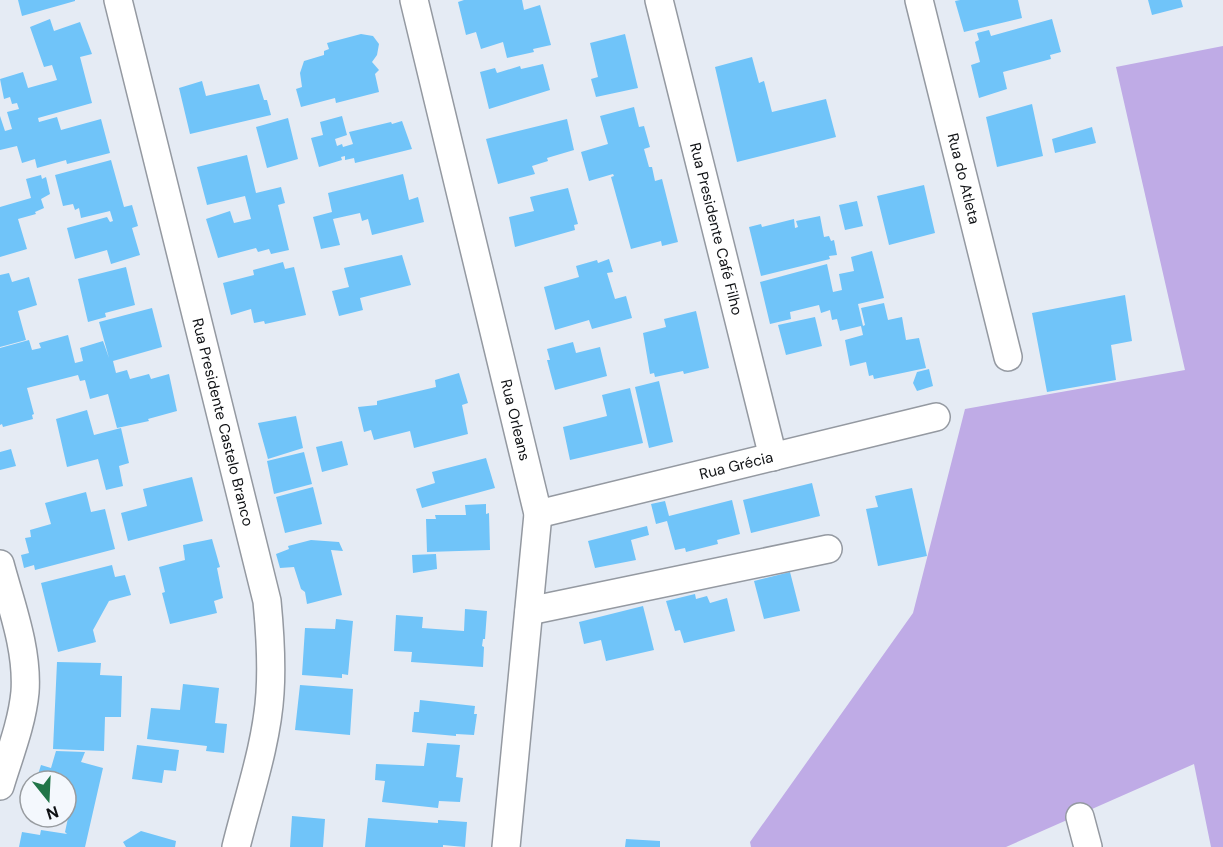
<svg xmlns="http://www.w3.org/2000/svg" width="1223" height="847" font-family="'DM Sans',sans-serif">
  <rect width="100%" height="100%" fill="#e5ebf4"/>
  <!-- green -->
  <path fill="#bfabe6" d="M1223,46V847H1211L1194,764L1006,847H751L750,842L913,613L965,409L1185,370L1116,67Z"/>
  <!-- building -->
  <path fill="#70c4f9" d="M18,0H75V1L22,16Z
    M464,0H522L524,10L540,5L551,45L533,49L534,52L507,58L503,42L481,49L476,32L466,35L458,2Z
    M960,0H1018L1022,18L964,32L955,1Z
    M1148,0H1181L1183,7L1152,15Z
    M50,19L54,31L80,22L92,54L80,57L92,103L38,118L39,122L57,117L61,130L101,119L110,153L67,164L66,160L37,168L35,159L22,163L17,146L0,150V116L5,131L12,129L7,112L19,109L17,103L12,104L10,97L4,99L0,79L23,72L28,88L57,80L52,65L44,67L30,27Z
    M1052,19L1061,52L1050,55L1051,59L1003,72L1007,89L979,98L971,65L980,62L975,42L979,40L977,33L989,30L991,36Z
    M361,34L373,36L379,44L377,55L372,62L379,70L375,74L379,92L336,103L335,98L301,107L296,89L302,87L300,73L304,61L324,55V51L329,49L327,43Z
    M625,34L638,88L596,97L591,79L598,77L590,43Z
    M752,57L759,83L764,81L772,112L826,99L836,137L737,162L715,67Z
    M543,64L550,90L489,109L480,72L495,68L497,73L520,66L521,69Z
    M202,81L206,96L259,84L264,100H267L271,115L190,134L179,88Z
    M1032,104L1043,156L997,167L986,117Z
    M634,107L639,127L644,126L650,147L644,149L649,167H652L655,181L662,179L678,242L662,246L661,241L631,249L611,177L614,176L613,174L589,181L581,152L608,144L600,116Z
    M342,116L347,135L335,139L337,146L342,144L343,147L353,144L349,132L391,122L392,124L402,121L412,149L355,163L354,158L345,160V156L341,157L342,160L319,167L311,138L323,135L320,122Z
    M288,118L298,159L267,168L256,127Z
    M567,119L574,150L547,158L548,161L532,166L535,174L498,184L486,139Z
    M1092,127L1096,143L1055,153L1052,139Z
    M247,155L256,193L281,187L285,203L278,205L289,250L271,254L269,249L258,252L256,248L218,258L206,219L230,211L234,223L251,219L245,196L207,205L197,167Z
    M111,160L124,207L132,205L138,226L132,228L140,255L111,264L107,250L75,259L67,228L107,217L110,222L113,221L110,211L81,218L79,208L75,210L73,204L63,206L55,175Z
    M403,174L409,200L418,197L424,222L372,235L368,219L362,221L360,213L333,219L340,245L321,249L313,217L332,212L328,193Z
    M41,175L42,179L46,177L50,194L41,199L44,208L35,212L36,214L18,219L27,249L0,257V207L31,198L26,179Z
    M924,185L935,233L889,245L877,196Z
    M568,188L578,224L574,225L575,230L515,247L509,217L534,211L530,197Z
    M857,201L863,226L845,230L839,205Z
    M820,216L824,237L829,236L831,241L834,240L837,255L829,256L830,259L761,276L749,227L761,224L762,227L794,219L795,228L798,227L796,221Z
    M872,251L884,298L858,304L863,326L865,325L861,308L884,303L888,320L902,317L906,340L919,338L926,368L874,379L873,375L869,376L866,362L850,366L845,340L863,335L861,326L840,331L837,319L832,320L830,310L821,313L819,305L790,312L791,319L770,324L760,282L827,264L833,292L842,290L839,274L854,271L851,257Z
    M402,255L411,285L360,298L363,310L339,316L332,291L349,287L344,268Z
    M609,259L613,272L607,273L615,299L626,296L632,318L592,329L589,320L555,330L544,287L579,277L576,266L597,260L598,263Z
    M283,262L285,269L294,267L306,315L265,324L264,321L254,323L251,309L231,315L223,283L254,275L253,270Z
    M126,267L135,305L105,313L106,317L88,322L78,279Z
    M9,273L12,282L29,277L37,305L18,311L26,340L0,347V275Z
    M1125,295L1132,341L1111,345L1116,380L1047,392L1032,313Z
    M152,308L162,347L113,361L116,373L127,370L130,379L149,374L151,379L169,374L177,411L148,419L149,421L117,428L108,394L90,399L85,380L80,381L78,375L27,388L34,414L32,415L33,419L3,427L2,424L0,425V348L29,340L32,350L41,348L39,343L68,335L75,363L83,361L80,348L103,341L109,358L99,322Z
    M696,311L709,368L684,374L683,371L655,377L654,373L650,374L643,333L666,327L664,319Z
    M815,317L822,346L786,355L778,325Z
    M573,342L576,353L600,347L607,376L555,390L547,360H550L547,349Z
    M929,369L933,386L917,391L913,383L917,372Z
    M459,373L468,403L462,405L468,434L414,448L410,431L374,440L371,430L364,432L358,407L377,405V401L436,387L435,380Z
    M659,381L673,442L649,448L635,387Z
    M630,388L643,443L570,460L563,427L607,416L602,395Z
    M87,410L94,435L121,428L129,463L119,466L123,486L106,490L98,459L67,467L56,419Z
    M296,416L303,448L268,459L258,423Z
    M342,441L348,465L322,472L316,447Z
    M11,449L16,466L0,470V452Z
    M304,452L312,484L274,494L267,461Z
    M486,458L495,488L422,508L416,489L435,483L432,472Z
    M192,477L203,521L128,541L121,513L147,506L143,489Z
    M812,483L820,516L751,533L743,500Z
    M313,487L322,524L285,533L276,497Z
    M912,488L927,556L878,566L866,509L878,507L875,496Z
    M86,492L91,512L105,509L115,549L35,570L34,565L24,568L21,555L29,553L25,538L31,537L30,530L51,524L45,503Z
    M732,500L740,534L717,540L718,544L686,552L685,548L675,550L667,521L656,524L651,504L665,501L669,516Z
    M486,504V514L489,513L490,550L427,552L426,519H436L435,515H466L465,505Z
    M647,526L649,535L631,540L636,560L595,568L588,541Z
    M212,539L220,567L217,568L223,598L214,601L217,613L170,624L162,593L165,592L159,567L185,560L183,545Z
    M311,540L339,542L343,551L331,550L342,595L307,604L305,592L301,589L294,567L280,568L276,554L289,549L288,546Z
    M436,554L437,569L413,573L412,555Z
    M112,565L115,577L125,575L131,595L109,601L93,630L96,642L58,652L41,583Z
    M790,572L800,611L764,619L754,581Z
    M695,594L696,599L707,596L710,603L727,598L735,631L684,643L680,630L675,631L666,601Z
    M643,606L654,650L606,661L601,640L584,644L579,622Z
    M465,609L487,611L485,639H483L482,646L484,647L483,667L411,662L412,652L394,651L396,615L423,617L422,628L464,631Z
    M336,619L353,621L348,675L342,674V678L302,675L305,628L335,629Z
    M57,662L101,663L100,675L122,676L121,717H105L104,751L53,749Z
    M183,684L219,688L215,723L227,724L224,753L206,751L207,746L147,739L151,708L180,710Z
    M300,685L353,689L350,735L295,730Z
    M420,700L475,706L474,714H477L474,735L456,734V736L412,732L414,712H419Z
    M427,743L460,745L456,777L463,778L460,802L439,801L438,808L382,802L385,781L375,780L376,764L424,766Z
    M137,745L179,750L176,771L164,770L162,783L132,779Z
    M56,751L85,752L81,762L103,768L85,847H19L22,832L40,835L41,830L67,834L65,832L68,818L66,817V781H36L41,765L51,768Z
    M292,816L325,819L323,847H290Z
    M368,818L438,823V820L467,822L465,847L443,845V847H365Z
    M141,831L176,841L175,847H126L123,842Z
    M626,839L660,841V847H625Z"/>
  <g fill="none" stroke-linecap="round" stroke-linejoin="round">
    <!-- minor casing -->
    <g stroke="#9499a1" stroke-width="30">
      <g id="minor">
        <path id="s1" d="M118,0L267,601C270,632 272,662 270,693C267,744 248,798 236,847"/>
        <path id="s2" d="M414,0L538,514L506,847"/>
        <path id="s3" d="M659,0L773,457"/>
        <path id="s4" d="M919,0L1008,357"/>
        <path id="s5" d="M538,514L936,417"/>
        <path d="M0,564C11,605 28,649 25,692C22,724 9,756 0,786"/>
        <path d="M529,611L828,549"/>
        <path d="M1080,817L1088,847"/>
      </g>
    </g>
    <!-- minor -->
    <use href="#minor" stroke="#fff" stroke-width="27"/>
  </g>
  <g text-anchor="middle" stroke-width="4.5" stroke-linejoin="round" paint-order="stroke">
    <!-- street labels -->
    <g font-size="15" fill="#0f1114" stroke="#f4f8fd">
      <text dy="5" stroke="none"><textPath href="#s4" startOffset="184">Rua do Atleta</textPath></text>
      <text dy="5" stroke="none"><textPath href="#s3" startOffset="236">Rua Presidente Café Filho</textPath></text>
      <text dy="5" stroke="none"><textPath href="#s2" startOffset="432">Rua Orleans</textPath></text>
      <text dy="5" stroke="none"><textPath href="#s1" startOffset="435">Rua Presidente Castelo Branco</textPath></text>
      <text dy="5" stroke="none"><textPath href="#s5" startOffset="204">Rua Grécia</textPath></text>
    </g>
  </g>
  <!-- north arrow -->
  <g transform="translate(48 799) rotate(162)"><circle r="28" fill="#f4f8fd" stroke="#989ca0" stroke-width="1.5"/>
  <path d="M0-4.5L10 22L0 15L-10 22Z" fill="#217548"/>
  <text y="-9" font-size="16" font-weight="bold" text-anchor="middle" fill="#0f1114">N</text>
  </g>
</svg>
